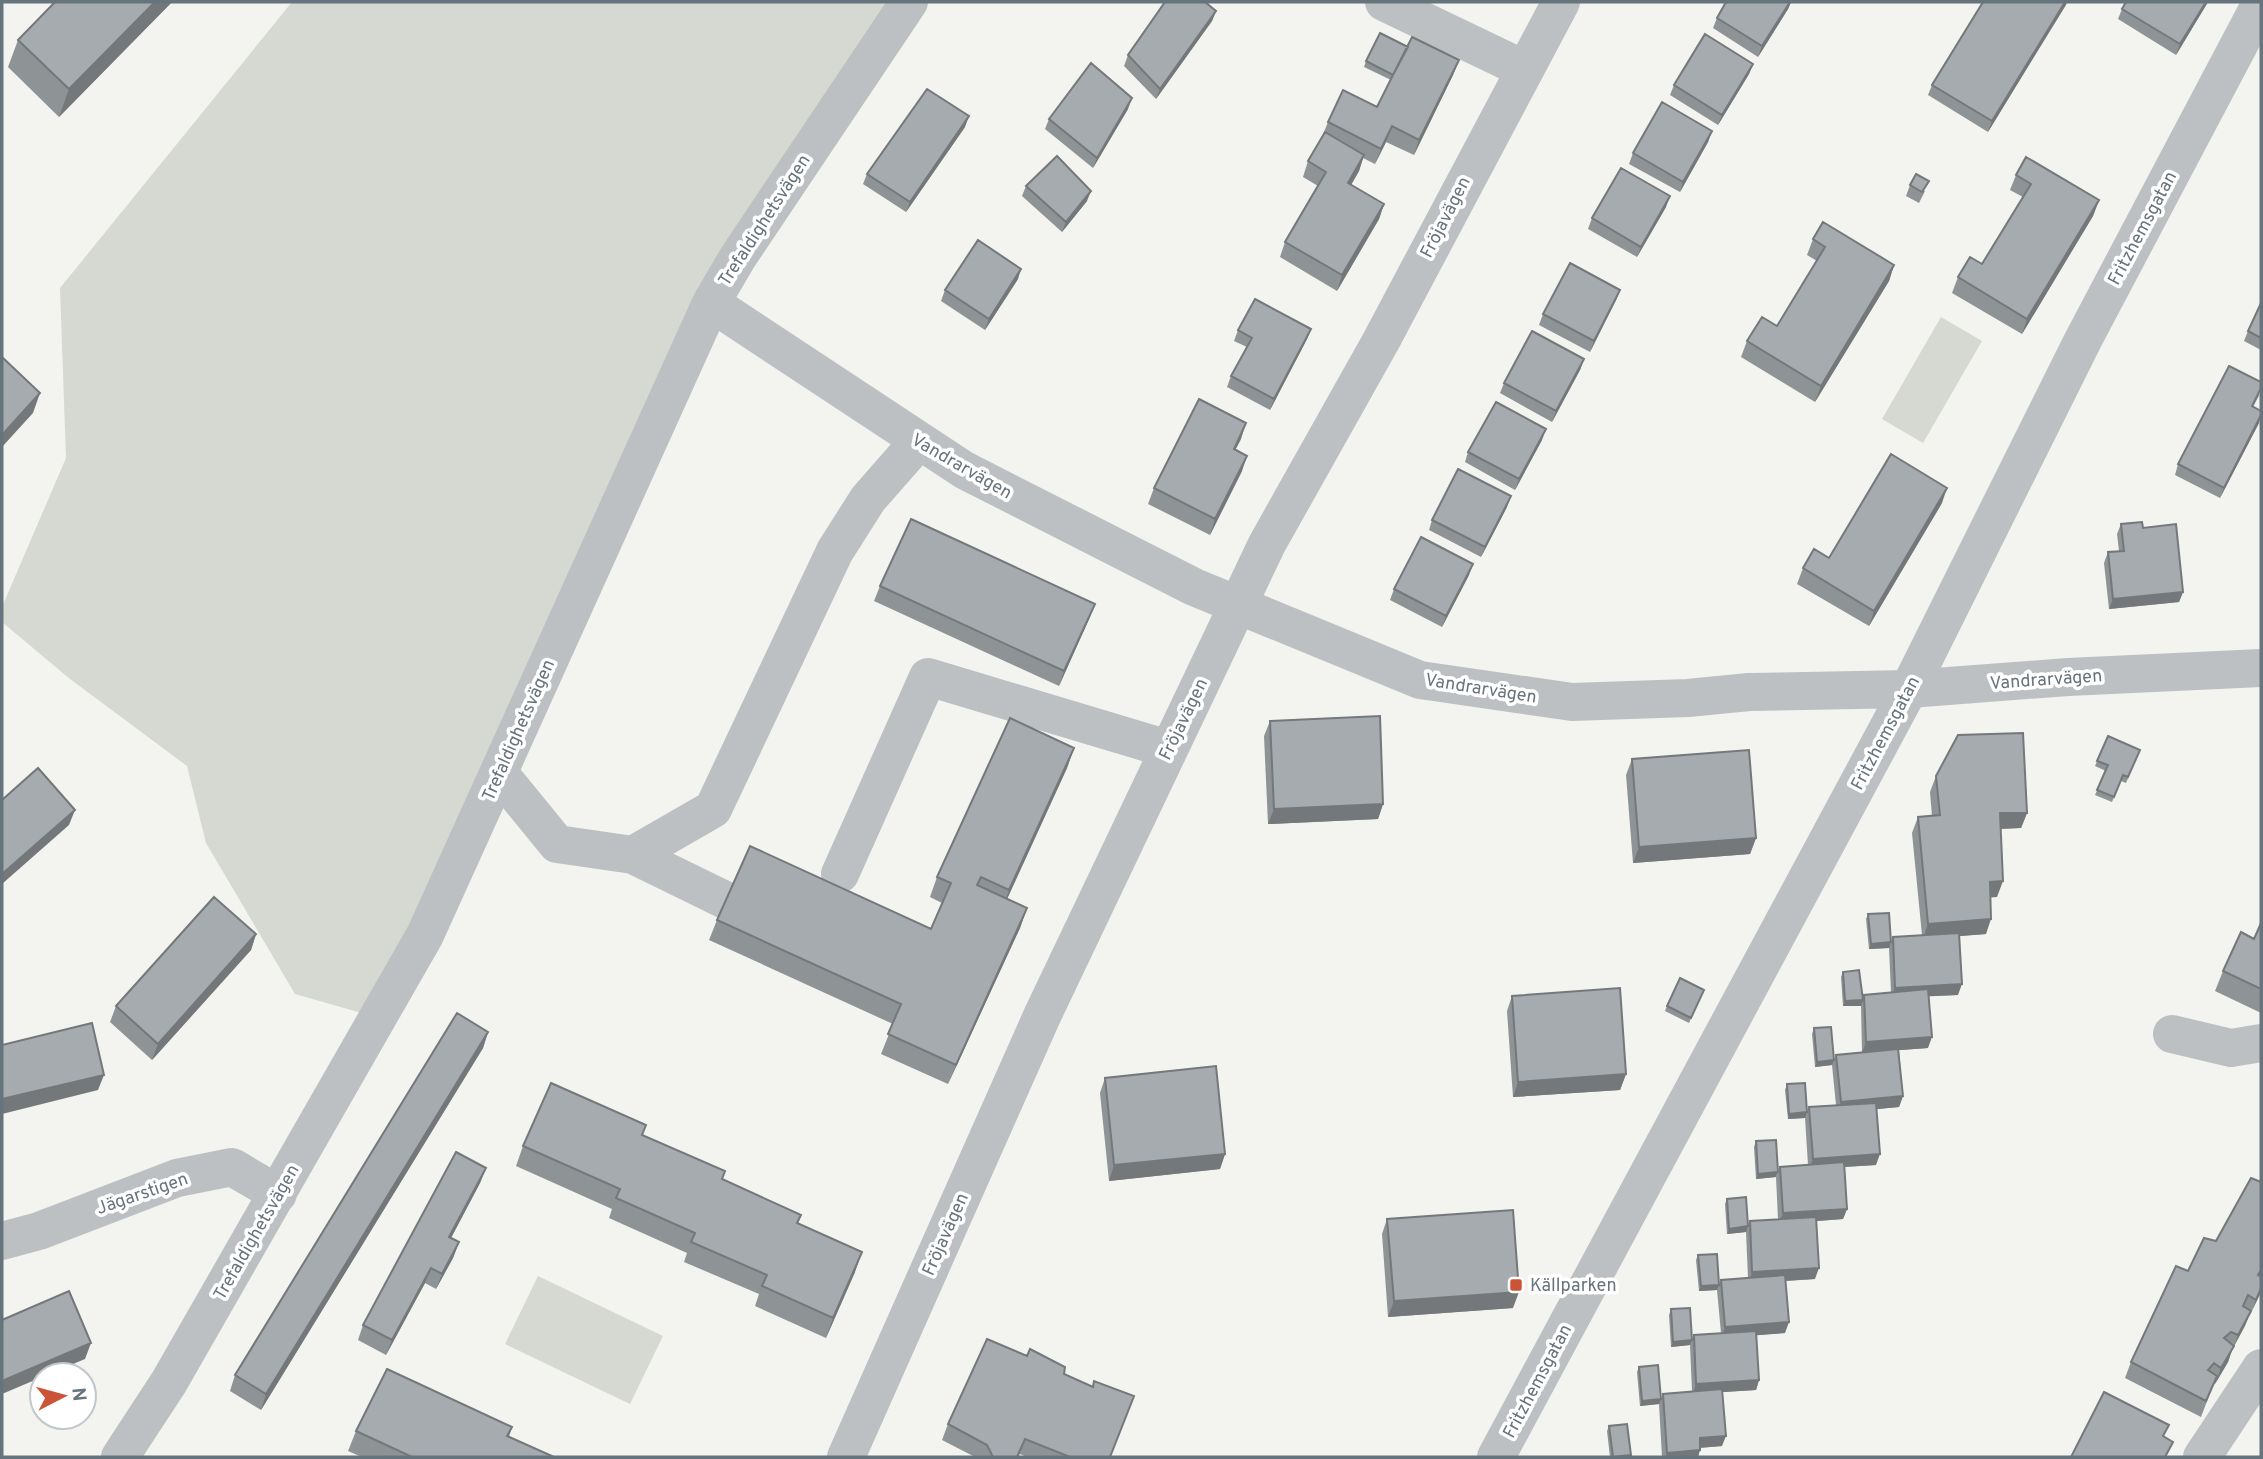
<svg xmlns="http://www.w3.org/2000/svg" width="2263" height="1459" font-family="Overpass,sans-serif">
  <rect width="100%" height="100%" fill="#f3f3f0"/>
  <!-- green -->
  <path fill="#d5d9d1" d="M292,2H900L726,253L450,860L365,1014L295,994L206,843L187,766L70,679L2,622V607L66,458L60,288Z
    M1941,317L1982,341L1923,443L1882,419Z
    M538,1276L663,1336L630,1404L505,1344Z"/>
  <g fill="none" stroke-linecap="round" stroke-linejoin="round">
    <!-- minor -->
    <path stroke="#bdc0c3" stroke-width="38" d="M1384,2L1524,69
      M711,303L964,470L1194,587L1420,680L1572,702L1688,698L1749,692L1909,689L2068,677L2261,668
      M499,773L557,844L633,855L713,809L835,551L868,499L918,442
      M633,855L727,901
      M840,874L928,677L1168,749
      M2172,1034L2231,1048L2261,1043
      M2,1241L39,1231L177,1178L232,1167L278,1194
      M120,1457L169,1382L425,935L711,303L738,257L909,2
      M846,1457L1042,1016L1267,544L1381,341L1561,2
      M1496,1457L1909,689L2083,340L2261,3
      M2202,1457L2261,1368"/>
  </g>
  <!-- wall -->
  <path fill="#8e9396" d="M172,2L59,117L8,67L18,40Z
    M1726,2H1791L1788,9L1758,57L1713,28L1717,18Z
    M1983,2H2067L1988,132L1928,95L1932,85Z
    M2126,2H2208L2176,55L2118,19L2122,9Z
    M1216,11L1212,21L1156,99L1124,66L1128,55Z
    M1408,47L1459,60L1453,75L1414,155L1386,142L1375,164L1363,158L1359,171L1351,185L1384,204L1379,219L1337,291L1280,257L1285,242L1318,186L1303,177L1308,161L1322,137L1328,122L1377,107L1391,80L1364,67L1366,61Z
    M1753,64L1749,74L1718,125L1670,95L1674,85Z
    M1128,109L1093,168L1045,129L1049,119Z
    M965,127L906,212L863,184L867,174Z
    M1712,131L1708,142L1680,192L1629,164L1633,153Z
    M2016,175L2099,200L2093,216L2022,334L1952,293L1958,277L1982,264L2023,197L2010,190Z
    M1910,185L1925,191L1919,203L1906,196Z
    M1026,186L1087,201L1062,232L1022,196Z
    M1666,207L1637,257L1588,229L1592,218Z
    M1813,239L1894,265L1889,281L1815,402L1741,357L1747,341L1777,326L1817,261L1807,255Z
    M1018,279L985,330L941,301L945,290Z
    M1620,290L1616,300L1590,352L1539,325L1543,314Z
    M2261,303V350L2244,341L2248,331Z
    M1311,329L1307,339L1270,410L1227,387L1231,376L1247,347L1234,341L1238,330Z
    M1584,359L1580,370L1552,422L1500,393L1504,383Z
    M2260,394L2253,407L2259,423L2220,498L2175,475L2178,464Z
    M1241,439L1235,450L1242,471L1210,535L1148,504L1154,488Z
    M1542,440L1515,490L1465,462L1468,452Z
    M1942,503L1869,626L1797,584L1803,568L1829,558Z
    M1507,507L1481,557L1429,530L1432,520Z
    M2121,524L2143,528L2183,592L2179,602L2109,609L2104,563L2108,552L2119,551L2117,534Z
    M1469,575L1442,627L1390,600L1394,589Z
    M880,586L1095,604L1089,619L1059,686L874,601Z
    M1270,721L1383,804L1378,819L1268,824L1264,736Z
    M2108,736L2138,755L2126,783L2121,781L2112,802L2095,795L2106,771L2095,766Z
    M1074,748L1067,768L1007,899L1027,908L1020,928L948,1084L881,1054L893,1024L709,940L717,920L931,929L942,903L930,897L937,877Z
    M1632,759L1756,838L1750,854L1633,863L1626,775Z
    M1936,776L2027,813L2021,828L2000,829L1997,897H1990L1986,934L1959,936L1958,995L1928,996V1048L1899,1050L1903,1096L1899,1107L1876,1109V1165L1844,1167L1847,1209L1843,1219L1816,1221L1815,1279L1786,1281L1785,1333L1756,1335L1759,1380L1756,1390L1722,1392V1446L1700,1448L1698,1457H1662L1659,1404L1640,1406L1637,1372L1639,1367L1661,1399L1663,1394L1692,1391L1690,1345L1671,1347L1669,1315L1671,1309L1692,1340L1694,1335L1721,1333L1717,1290L1699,1291L1696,1260L1698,1255L1719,1285L1721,1280L1748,1278L1746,1232L1727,1234L1725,1204L1727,1199L1748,1226L1750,1221L1778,1219L1776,1177L1780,1167L1808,1165L1805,1118L1788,1119L1785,1090L1787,1084L1807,1112L1809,1107L1836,1105L1832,1065L1815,1067L1812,1034L1814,1028L1834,1060L1836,1055L1862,1052L1861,1006H1843L1841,977L1843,972L1863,1000L1864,995L1891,992L1889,948L1869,949L1866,919L1868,914L1891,942L1893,937L1922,935L1912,833L1918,817L1932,816L1930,792Z
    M2261,923V1013L2215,991L2223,971L2254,939Z
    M256,934L251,950L152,1060L110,1022L116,1006Z
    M1704,990L1689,1023L1665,1011L1667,1006Z
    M1512,996L1626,1074L1620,1090L1513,1097L1507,1011Z
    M488,1032L483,1048L261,1410L230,1391L235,1375Z
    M1105,1078L1225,1154L1220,1169L1109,1181L1100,1093Z
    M643,1135L725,1171L722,1179L801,1215L798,1224L855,1272L826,1338L755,1306L759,1294L684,1262L687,1253L609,1218L612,1209L516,1166L523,1146Z
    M1756,1141L1776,1177L1756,1179L1754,1147Z
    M486,1168L480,1183L451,1238L459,1242L453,1258L436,1289L425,1283L386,1355L358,1340L363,1325Z
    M2261,1182V1292L2232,1350L2228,1362L2215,1384L2214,1383L2201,1417L2125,1378L2131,1362L2188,1271L2216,1241Z
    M1387,1219L1513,1308L1388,1317L1382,1234Z
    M1064,1374L1110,1457H1027L1020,1454L1018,1457H975L942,1440L948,1424Z
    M1609,1426L1630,1457H1610L1607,1431Z
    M512,1427L509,1437L554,1457H362L348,1451L356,1431Z"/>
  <!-- shaded-wall -->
  <path fill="#74787a" d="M155,2H172L59,117L69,89Z
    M1790,2H1791L1788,9L1758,57L1762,46Z
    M2065,2H2067L2066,5L1988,132L1992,121Z
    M2206,2H2208L2176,55L2180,44Z
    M1216,11L1212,21L1156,99L1160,89Z
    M1459,60L1453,75L1414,155L1419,140Z
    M1753,64L1749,74L1718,125L1722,115Z
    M1132,98L1128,109L1093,168L1097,158Z
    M969,116L965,127L906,212L910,202Z
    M1392,126L1386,142L1375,164L1381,149Z
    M1712,131L1708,142L1680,192L1683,182Z
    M1364,155L1359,171L1343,199L1348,183Z
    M1091,191L1087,201L1062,232L1066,222Z
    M1670,196L1666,207L1637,257L1641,247Z
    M2099,200L2093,216L2022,334L2027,319Z
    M1384,204L1379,219L1337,291L1342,275Z
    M1894,265L1889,281L1815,402L1821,386Z
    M1021,269L1018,279L985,330L989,319Z
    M1620,290L1616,300L1590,352L1594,341Z
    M1311,329L1307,339L1270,410L1274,399Z
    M1584,359L1580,370L1552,422L1556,411Z
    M40,393L33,413L2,447V435Z
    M2261,415L2259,423L2220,498L2224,488Z
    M1246,423L1241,439L1228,464L1234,449Z
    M1546,429L1542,440L1515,490L1519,479Z
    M1247,456L1242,471L1210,535L1215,519Z
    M1947,488L1942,503L1869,626L1874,611Z
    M1511,496L1507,507L1481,557L1485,547Z
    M1473,564L1469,575L1442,627L1446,616Z
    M2183,592L2179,602L2109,609L2113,599Z
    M1095,604L1089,619L1059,686L1064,671Z
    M1074,748L1067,768L1002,910L1009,890Z
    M1383,804L1378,819L1268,824L1274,809Z
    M75,810L69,825L2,884V874Z
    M2000,813H2027L2021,828L1994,829Z
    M1756,838L1750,854L1633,863L1639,847Z
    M2003,881L1997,897L1984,898L1990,882Z
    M1027,908L1020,928L948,1084L956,1065Z
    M1991,919L1986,934L1923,939L1928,924Z
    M256,934L251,950L152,1060L158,1044Z
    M1891,942L1889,948L1869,949L1871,944Z
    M1962,984L1958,995L1891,998L1895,988Z
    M1863,1000L1861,1006H1843L1845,1001Z
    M488,1032L483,1048L261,1410L266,1394Z
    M1932,1037L1928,1048L1862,1053L1866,1042Z
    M1834,1060L1832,1065L1815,1067L1817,1062Z
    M1626,1074L1620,1090L1513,1097L1518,1082Z
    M104,1075L98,1090L2,1114V1099Z
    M1903,1096L1899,1107L1837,1113L1841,1102Z
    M1807,1112L1805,1118L1788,1119L1789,1114Z
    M1225,1154L1220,1169L1109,1181L1114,1165Z
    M1880,1154L1876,1165L1809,1169L1813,1159Z
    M486,1168L480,1183L443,1253L449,1237Z
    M1778,1172L1776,1177L1756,1179L1758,1174Z
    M1847,1209L1843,1219L1779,1224L1783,1213Z
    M1748,1226L1746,1232L1727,1234L1729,1229Z
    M459,1242L453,1258L436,1289L442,1274Z
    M862,1252L855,1272L826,1338L833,1318Z
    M431,1268L425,1283L386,1355L392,1340Z
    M1819,1268L1815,1279L1749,1283L1752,1272Z
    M1719,1285L1717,1290L1699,1291L1701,1286Z
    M2261,1288V1292L2250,1315L2256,1300Z
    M1519,1292L1513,1308L1388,1317L1394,1301Z
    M2251,1311L2245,1326L2232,1350L2228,1362L2215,1384L2221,1368L2234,1346L2238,1335Z
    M1789,1322L1785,1333L1721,1338L1725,1327Z
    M1692,1340L1690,1345L1671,1347L1673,1342Z
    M91,1343L85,1359L47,1375H42V1377L2,1394V1381Z
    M1759,1380L1756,1390L1693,1394L1696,1384Z
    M1661,1399L1659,1404L1640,1406L1642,1401Z
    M1726,1436L1722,1446L1696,1448L1700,1438Z
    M1700,1450L1698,1457H1665L1667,1453Z"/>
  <!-- building -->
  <path fill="#a5abaf" stroke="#74787a" stroke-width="2" d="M55,2H155L69,89L18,40Z
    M1165,2H1205L1216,11L1160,89L1128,55Z
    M1726,2H1790L1762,46L1717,18Z
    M1983,2H2065L1992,121L1932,85Z
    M2126,2H2206L2180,44L2122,9Z
    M1380,33L1408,47L1393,75L1366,61Z
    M1705,34L1753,64L1722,115L1674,85Z
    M1412,37L1459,60L1419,140L1392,126L1381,149L1328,122L1343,90L1377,107Z
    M1091,63L1132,98L1097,158L1049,119Z
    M927,89L969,116L910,202L867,174Z
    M1662,102L1712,131L1683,182L1633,153Z
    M1325,132L1364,155L1348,183L1384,204L1342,275L1285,242L1326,172L1308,161Z
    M1057,156L1091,191L1066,222L1026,186Z
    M2026,157L2099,200L2027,319L1958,277L1970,257L1982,264L2031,184L2016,175Z
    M1621,168L1670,196L1641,247L1592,218Z
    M1916,174L1929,181L1922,192L1910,185Z
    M1823,222L1894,265L1821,386L1747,341L1762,317L1777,326L1825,247L1813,239Z
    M978,240L1021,269L989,319L945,290Z
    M1570,263L1620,290L1594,341L1543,314Z
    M1255,299L1311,329L1274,399L1231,376L1252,338L1238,330Z
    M2261,303V338L2248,331Z
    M1532,331L1584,359L1556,411L1504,383Z
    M2,357L40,393L2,435Z
    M2229,366L2261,382V388L2252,406L2261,411V415L2224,488L2178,464Z
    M1199,399L1246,423L1234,449L1247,456L1215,519L1154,488Z
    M1496,402L1546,429L1519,479L1468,452Z
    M1891,454L1947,488L1874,611L1803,568L1814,549L1829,558Z
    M1458,469L1511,496L1485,547L1432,520Z
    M911,519L1095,604L1064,671L880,586Z
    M2142,522L2143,528L2176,524L2183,592L2113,599L2108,552L2124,551L2121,524Z
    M1421,537L1473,564L1446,616L1394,589Z
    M1380,716L1383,804L1274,809L1270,721Z
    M1010,718L1074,748L1009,890L981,877L977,885L1027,908L956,1065L888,1034L901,1004L717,920L750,846L931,929L951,883L937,877Z
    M2023,733L2027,813H2000L2003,881L1990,882L1991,919L1928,924L1918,817L1940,815L1936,776L1958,735Z
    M2108,736L2140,750L2128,777L2123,775L2114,797L2097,790L2108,765L2097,761Z
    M1749,750L1756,838L1639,847L1632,759Z
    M38,768L75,810L2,874V800Z
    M214,897L256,934L158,1044L116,1006Z
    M1889,913L1891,942L1871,944L1868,914Z
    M2261,923V989L2223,971L2241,932L2254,939Z
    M1959,933L1962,984L1895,988L1893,937Z
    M1859,970L1863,1000L1845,1001L1843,972Z
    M1680,978L1704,990L1691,1018L1667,1006Z
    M1620,988L1626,1074L1518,1082L1512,996Z
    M1928,989L1932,1037L1866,1042L1864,995Z
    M457,1013L488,1032L266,1394L235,1375Z
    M92,1023L104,1075L2,1099V1045Z
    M1831,1027L1834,1060L1817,1062L1814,1028Z
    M1898,1049L1903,1096L1841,1102L1836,1055Z
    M1216,1066L1225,1154L1114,1165L1105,1078Z
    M551,1083L646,1125L642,1135L725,1171L722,1179L801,1215L797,1223L862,1252L833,1318L762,1286L767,1275L691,1242L695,1233L616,1198L620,1189L523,1146Z
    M1805,1083L1807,1112L1789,1114L1787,1084Z
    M1876,1103L1880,1154L1813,1159L1809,1107Z
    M1776,1140L1778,1172L1758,1174L1756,1141Z
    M456,1152L486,1168L449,1237L459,1242L442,1274L431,1268L392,1340L363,1325Z
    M1844,1162L1847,1209L1783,1213L1780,1167Z
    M2251,1178L2261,1182V1270L2258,1275L2261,1277V1288L2256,1300L2248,1295L2243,1306L2251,1311L2238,1335L2231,1332L2224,1338L2234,1346L2221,1368L2214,1363L2208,1370L2217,1376L2206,1401L2131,1362L2176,1266L2188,1271L2204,1238L2216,1241Z
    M1746,1197L1748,1226L1729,1229L1727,1199Z
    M1513,1210L1519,1292L1394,1301L1387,1219Z
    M1816,1217L1819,1268L1752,1272L1750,1221Z
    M1717,1254L1719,1285L1701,1286L1698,1255Z
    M1785,1275L1789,1322L1725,1327L1721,1280Z
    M69,1291L91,1343L2,1381V1320Z
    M1690,1308L1692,1340L1673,1342L1671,1309Z
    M1756,1331L1759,1380L1696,1384L1694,1335Z
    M987,1339L1027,1356L1030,1349L1065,1367L1064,1374L1093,1387L1094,1381L1134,1396L1110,1457H1070L1025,1439L1017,1457H993L987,1445L948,1424Z
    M1658,1365L1661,1399L1642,1401L1639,1367Z
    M387,1369L512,1427L507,1436L554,1457H412L356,1431Z
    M1722,1389L1726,1436L1700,1438V1450L1667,1453L1663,1394Z
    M2104,1392L2169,1425L2163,1436L2173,1442L2165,1457H2071Z
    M1627,1424L1631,1455L1613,1457L1609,1426Z"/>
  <!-- markers -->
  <rect fill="#cb5438" stroke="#fff" stroke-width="2.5" x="1509" y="1278" width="14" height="14" rx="3.5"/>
  <g text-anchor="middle" stroke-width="7" stroke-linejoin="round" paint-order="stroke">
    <!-- street labels -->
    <g font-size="18" fill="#66747d" stroke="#fff">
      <text transform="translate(1445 217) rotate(-63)" y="6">Fröjavägen</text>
      <text transform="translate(764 220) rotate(-57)" y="6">Trefaldighetsvägen</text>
      <text transform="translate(2142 228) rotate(-62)" y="6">Fritzhemsgatan</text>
      <text transform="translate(962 466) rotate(30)" y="6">Vandrarvägen</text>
      <text transform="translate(2046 679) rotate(-4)" y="6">Vandrarvägen</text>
      <text transform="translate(1481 688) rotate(9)" y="6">Vandrarvägen</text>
      <text transform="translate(1183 719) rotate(-64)" y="6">Fröjavägen</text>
      <text transform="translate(518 730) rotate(-66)" y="6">Trefaldighetsvägen</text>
      <text transform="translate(1885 733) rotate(-62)" y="6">Fritzhemsgatan</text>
      <text transform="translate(142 1193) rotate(-19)" y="6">Jägarstigen</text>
      <text transform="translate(256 1232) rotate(-60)" y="6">Trefaldighetsvägen</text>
      <text transform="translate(945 1234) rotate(-66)" y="6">Fröjavägen</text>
      <text transform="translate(1537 1381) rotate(-62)" y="6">Fritzhemsgatan</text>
    </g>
    <!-- poi labels -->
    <g font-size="18" fill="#66747d" stroke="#fff" text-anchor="start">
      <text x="1530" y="1291">Källparken</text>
    </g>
  </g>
  <!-- border -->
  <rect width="2263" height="1459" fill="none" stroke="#66747d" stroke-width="7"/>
  <!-- north arrow -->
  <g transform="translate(63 1396) rotate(84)"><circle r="33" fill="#ffffff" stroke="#c2c7cb" stroke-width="2"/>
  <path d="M0-5L12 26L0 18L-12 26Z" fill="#cb5438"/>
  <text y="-10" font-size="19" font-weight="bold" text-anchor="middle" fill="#66747d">N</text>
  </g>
</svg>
